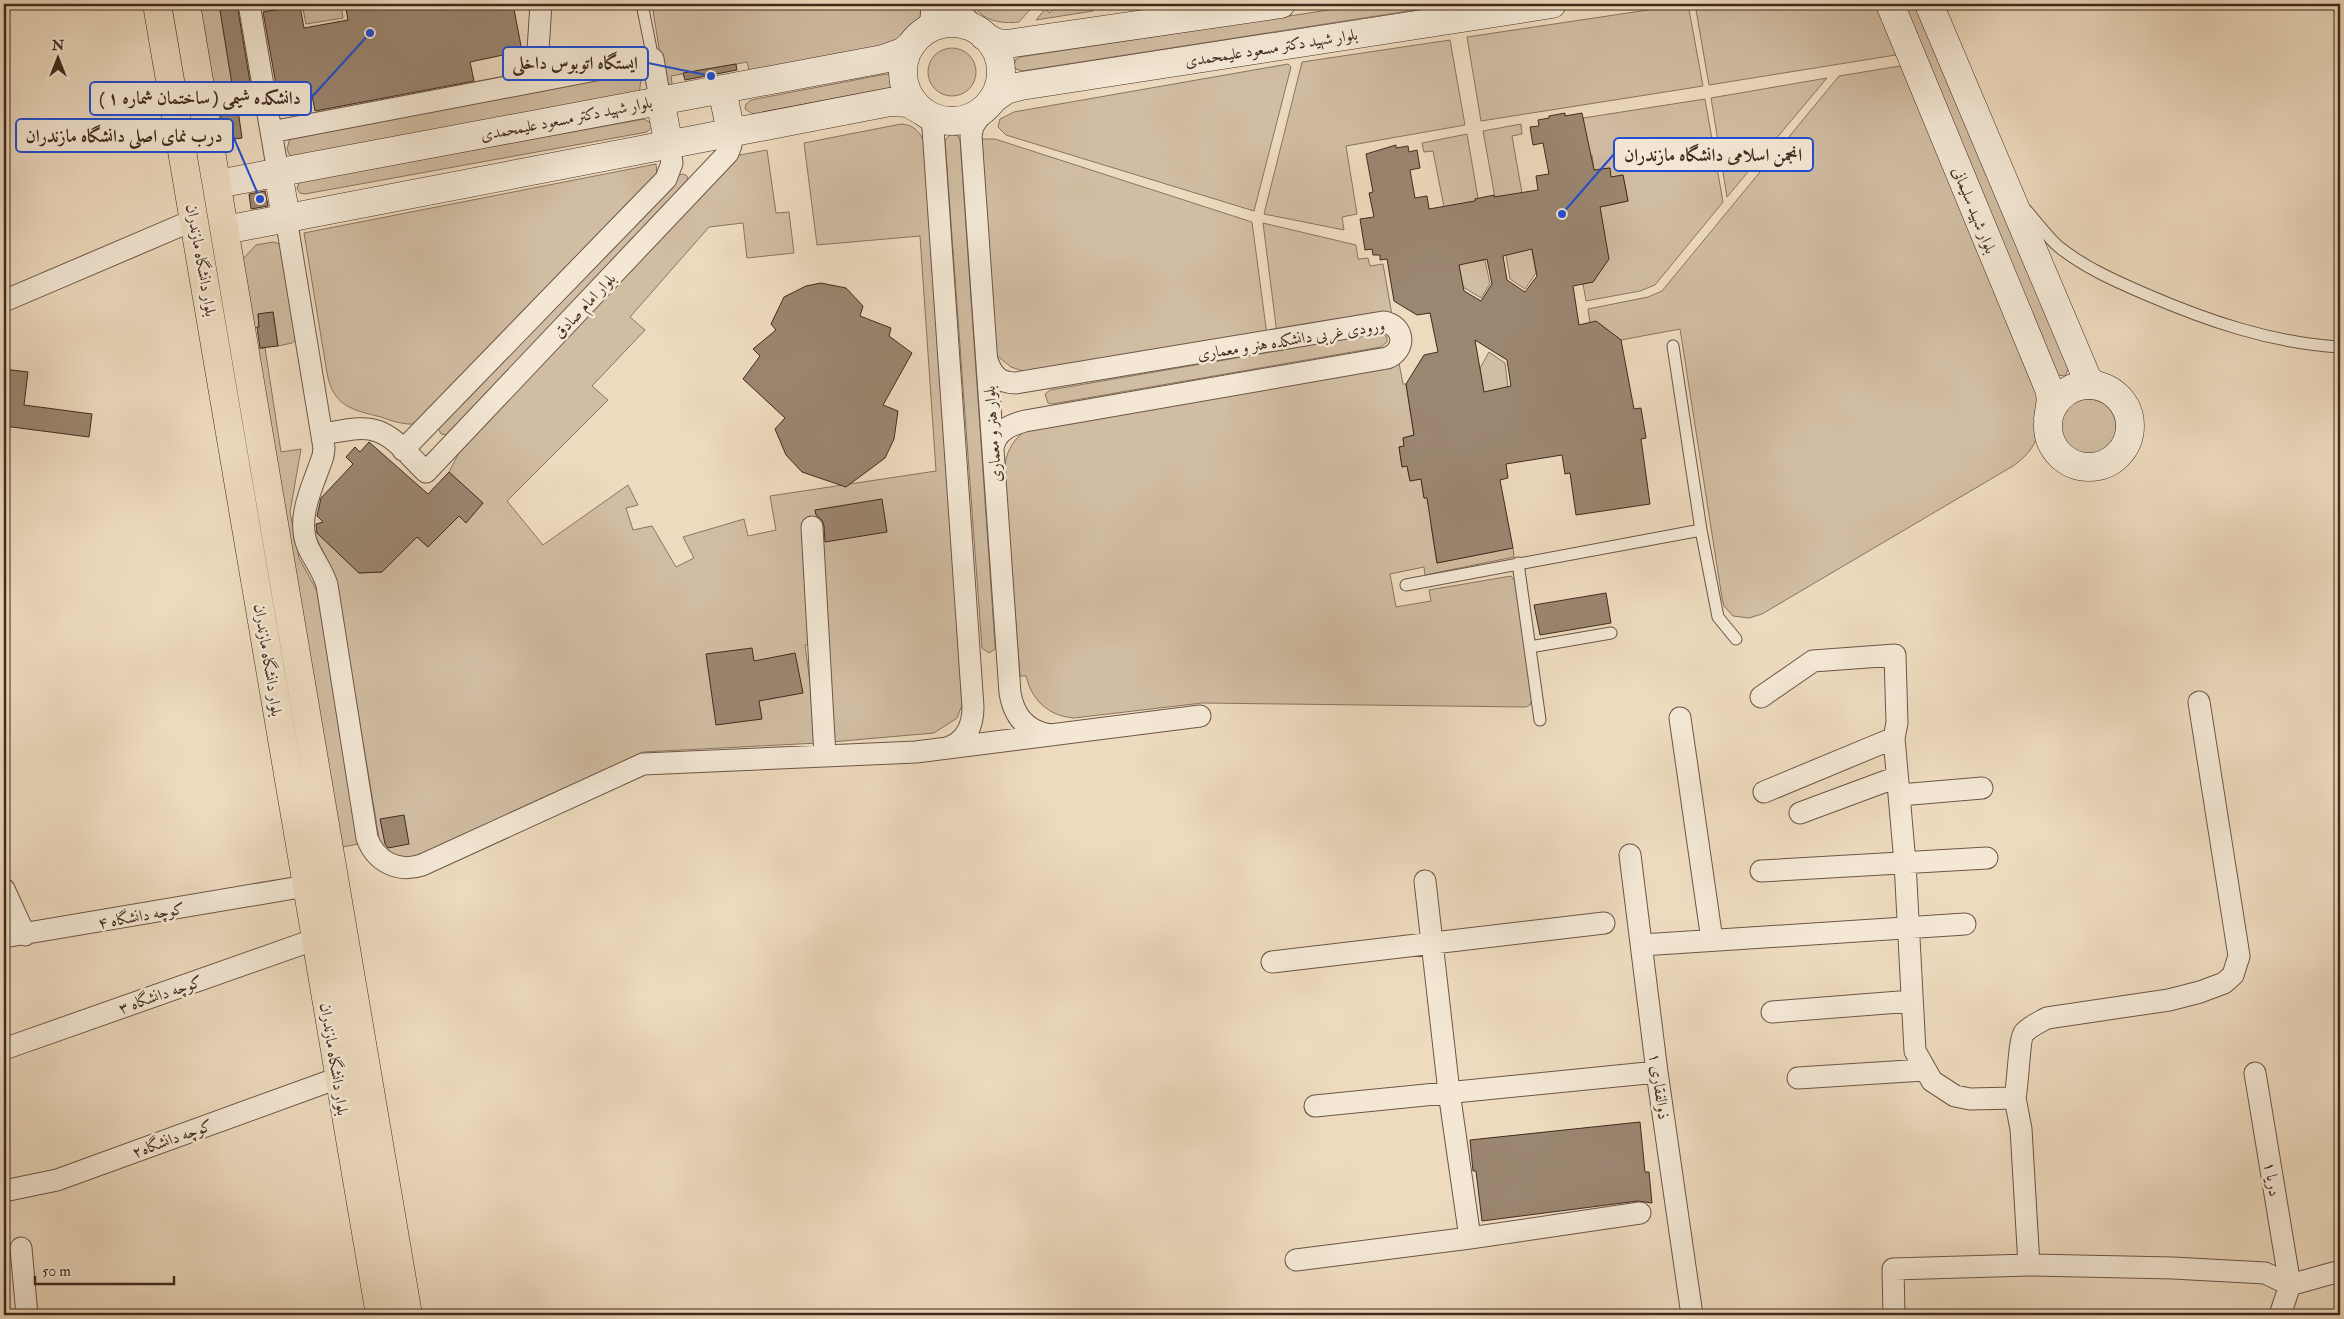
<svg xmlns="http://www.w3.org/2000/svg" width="2344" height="1319" font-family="'IM FELL Double Pica',Amiri,serif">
  <rect width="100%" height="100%" fill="#eedbbf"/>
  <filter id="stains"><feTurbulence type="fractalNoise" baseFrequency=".004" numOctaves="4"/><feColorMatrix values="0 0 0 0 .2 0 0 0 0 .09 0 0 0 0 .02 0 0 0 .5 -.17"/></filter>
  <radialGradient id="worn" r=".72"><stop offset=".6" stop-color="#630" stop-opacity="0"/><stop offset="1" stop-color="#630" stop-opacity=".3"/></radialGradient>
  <!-- green -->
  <path fill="#d1bda3" stroke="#897460" d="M200,4H228L244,102L216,106Z
    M302,4H341L343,18L306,24Z
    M652,4H928L911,39L751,77L747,62L671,76L673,91L666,92Z
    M972,4H1035L1019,22C1000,24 983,21 972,4Z
    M1058,4H1092L1093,11L1036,20L1045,9L1050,13Z
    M1368,4H1454L1022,71L1016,69L1014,65L1016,59L1020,57Z
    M1688,4L1703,86L1481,121L1467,37Z
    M1695,4H1883L1902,54L1709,85Z
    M1902,4H1917L2069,368L2065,376L2058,375L2055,373Z
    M1450,40L1465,125L1346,146L1357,214L1342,217L1344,230L1264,214L1302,62Z
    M928 72a24 24 0 1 1 48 0a24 24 0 1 1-48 0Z
    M1288,64L1291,67L1254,211L1006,135L998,127L1000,119L1014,112Z
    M1906,65L2036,383C2040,420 2047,442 2013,466L1762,614L1749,618L1733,616L1724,606L1722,598L1680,329L1621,340L1596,322L1590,323L1588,309L1648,297L1662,291L1839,76Z
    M632,71L638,74L641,80L639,94L291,158L287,149L290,138Z
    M886,74L891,75L894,80L892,86L888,88L753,114L745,109L746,104L751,100Z
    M1827,78L1727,197L1711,98Z
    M1705,99L1723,202L1655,285L1640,291L1586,301L1583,284L1593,282L1608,259L1600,207L1628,201L1623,175L1611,177L1609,168L1594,170L1592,155L1580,156L1583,118Z
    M644,119L651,123L652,127L647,132L305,194L300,193L297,189L299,183L303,181Z
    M901,124C920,125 924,141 929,156L962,705L957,718L934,733L831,742L813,644L805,645L818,743L643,752L417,857L397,858L380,844L339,599L326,557L310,526L359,573L382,572L417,537L428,547L447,506L466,522L483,503L449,472L463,445L734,156L767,150L776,213L789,212L794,253L747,258L743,223L709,227L630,317L645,330L592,386L608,400L507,501L543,545L628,485L638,505L626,508L633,530L652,526L676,567L694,558L683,537L744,519L748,536L776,530L770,496L936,471L920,236L817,245L804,143Z
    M1521,124L1522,134L1512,136L1522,193L1495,198L1483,131Z
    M951,134L958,136L960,140L995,645V649L989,653L982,648L945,140Z
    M1467,134L1478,198L1475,199V201L1444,207L1433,151L1424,152L1422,143Z
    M977,139H995L1252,222L1267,335L1026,372L1011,367L996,355Z
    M656,164L657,175L416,424C404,425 392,421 381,417C352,410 333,406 327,373L304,233Z
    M683,174L687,176L688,182L448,435L441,434L438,428L678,175Z
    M1263,223L1356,245L1358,259L1368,258L1370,266L1383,264L1392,315L1277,334Z
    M273,242L280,244L296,340L292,343L278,346L273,312L258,314L259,327L253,328L241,261L256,245Z
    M1531,245L1536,273L1525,289L1510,279L1506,255Z
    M1471,258L1472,262L1485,260L1490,284L1481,298L1463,287L1458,261Z
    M1381,333L1387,337V342L1381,347L1052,404L1048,403L1045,394L1050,390Z
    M265,348L281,452L301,449L290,512L299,558L317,591L359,844L342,847L256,349Z
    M1489,352L1505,363L1508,387L1485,399L1480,368Z
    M1399,363L1403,384H1406L1414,435L1403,438L1404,446L1399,447L1402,467L1407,466L1410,481L1421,479L1424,498L1440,495L1431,525L1437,563L1513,548L1514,557L1425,575L1424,567L1390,574L1396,607L1431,601L1429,590L1511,576L1515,581L1532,699L1530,705L1526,707L1202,703L1074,718C1049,716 1032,701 1026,676H1020L1004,472C1005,455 1011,441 1025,431Z
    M2060 427a28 28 0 1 1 56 0a28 28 0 1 1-56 0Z"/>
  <!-- building -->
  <path fill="#9b8671" stroke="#412a1d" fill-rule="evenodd" d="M219,4H237L252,94L234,97Z
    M345,4H513L522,51L470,62L474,81L315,111L311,90L284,95L283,89L277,90L263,12L300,6L304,28L348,20Z
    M736,64L737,70L685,80L683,73Z
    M237,103L242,138L225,140L219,106Z
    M1565,113V116L1582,113L1594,170L1610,168L1611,177L1623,175L1628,201L1600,207L1609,259L1593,282L1573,286L1579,325L1596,321L1621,340L1634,409L1641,408L1646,438L1641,439L1650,504L1576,515L1570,473L1565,474L1562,455L1506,464L1508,478L1500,480L1513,548L1437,563L1427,498H1424L1421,479L1410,481L1407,466L1402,467L1399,447L1404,446L1403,438L1414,435L1406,384L1424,355L1438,352L1430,313L1417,315L1394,301L1387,259L1380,260V255H1373L1372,249L1365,250L1360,219L1374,217L1369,193L1373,192L1366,154L1396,145V148L1408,146L1409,152L1417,150L1420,168L1410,170L1415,198L1427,196L1429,209L1475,201V199L1494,195V197L1538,190L1536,176L1549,174L1543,143L1533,145L1530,127L1539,126L1538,120L1549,118V116ZM1532,249L1537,276L1525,292L1507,280L1503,256ZM1487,259L1492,284L1481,301L1464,291L1459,265ZM1475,340L1507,360L1511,386L1484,392Z
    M265,191L268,206L251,209L249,194Z
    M821,283L846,288L863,306L860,316L891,328L889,336L912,353L883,405L898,411L894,439L885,458L846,487L802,472L786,455L775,429L785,418L743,379L760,356L753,349L776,330L771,324L784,297L806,286Z
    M273,312L278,346L260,348L257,327H259L258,314Z
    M4,369L28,372L24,405L92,414L89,437L4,426Z
    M369,442L428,494L449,472L483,503L466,523L459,516L428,547L417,537L382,572L359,573L317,533L316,524L323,522L317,516L321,498L353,464L346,457L355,447L360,452Z
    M882,499L887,532L825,542L824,526L822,520L816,515L815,510Z
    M1606,593L1611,623L1540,635L1534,605Z
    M752,648L754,661L795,653L803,693L759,701L762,719L716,725L706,654Z
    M404,815L409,844L388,848L385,844L380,819Z
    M1640,1122L1645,1172H1649L1652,1203L1638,1201L1482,1221L1476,1171H1473L1470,1140Z"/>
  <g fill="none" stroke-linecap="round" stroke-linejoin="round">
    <!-- lane casing -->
    <g stroke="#6c5646" stroke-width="13">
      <path id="lane" d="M642,4L653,59
        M2026,210C2037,222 2047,237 2059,247C2084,267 2113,280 2143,293C2205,320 2271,343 2340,347
        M1673,346L1701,530L1718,617L1736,639
        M1518,563L1540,720
        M1406,585L1701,530
        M1530,647L1611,633"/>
    </g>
    <!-- street casing -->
    <g stroke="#6c5646" stroke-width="23">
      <path id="street" d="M249,4L278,172
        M960,4L963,15L979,32
        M920,36L931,20L932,4
        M536,81L541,4
        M986,107L973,126L971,136L1010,693C1014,716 1026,731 1050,735
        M926,114L932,122L933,129L973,707C973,726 966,742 947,748
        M271,132L653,59L660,100
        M286,218L324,448L323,456C314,484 295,517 308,547C314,560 323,571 327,585L367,838C376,862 398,873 422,865L643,764L916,752L1200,716
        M4,301L196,219
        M987,360C992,375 999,383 1016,383L1383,322C1405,325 1407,350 1387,358L1025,421C1010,425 996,431 993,448
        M322,434C339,432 361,425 377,431C396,437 412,459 426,472L728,153L731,145V133
        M403,450L666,179L672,163L669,145
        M812,527L825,756
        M1761,697L1813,661L1895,655L1897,723L1894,738
        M1680,718L1712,940
        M1764,792L1894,738L1905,863L1915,1051L1932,1081L1955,1096L1970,1099L2015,1098L2021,1129L2029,1265L2173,1268L2265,1273L2290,1285
        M1900,795L1982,788
        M1800,813L1897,777
        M1630,855L1657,1072L1692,1315
        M1761,871L1987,858
        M1425,881L1449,1092L1470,1238
        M4,889L25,935
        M4,937L306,886
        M1642,945L1965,924
        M1272,962L1604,923
        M1772,1012L1912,1001
        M4,1049L316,939
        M2255,1073L2290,1285
        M1798,1078L1924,1070
        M2015,1098C2018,1085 2019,1039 2024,1033C2030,1026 2040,1022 2047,1018L2169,1000L2200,992L2224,983L2233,975L2239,956L2199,702
        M1315,1106L1657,1072
        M4,1191L57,1180L338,1078
        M21,1248L27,1315
        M1296,1260L1470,1238L1640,1213
        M1894,1315L1893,1269L2029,1265
        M2280,1315L2290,1285L2340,1271"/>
    </g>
    <!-- secondary casing -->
    <g stroke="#412a1d" stroke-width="29">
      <path id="secondary" d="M1890,4L2049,389L2051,399L2048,419
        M1929,4L2087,378L2092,383L2101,387
        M903 72a49 49 0 1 1 98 0a49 49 0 1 1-98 0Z
        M984,36L997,43L1007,44L1281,4
        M722,89L731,133
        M993,99L1006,90L1021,86L1552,4
        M660,100L669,145
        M278,172L286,218
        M217,184L883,59L903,52L912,44
        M225,230L890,102L908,103L922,111
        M2048 426a41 41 0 1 1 82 0a41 41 0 1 1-82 0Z"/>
    </g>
    <!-- primary casing -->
    <g stroke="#412a1d" stroke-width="29">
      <path id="primary" d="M157,4C235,440 303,878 380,1315
        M186,4L408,1315"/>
    </g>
    <!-- lane -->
    <use href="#lane" stroke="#f4e8d5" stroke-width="11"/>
    <!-- street -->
    <use href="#street" stroke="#f4e8d5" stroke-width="21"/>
    <!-- secondary -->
    <use href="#secondary" stroke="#f4e8d5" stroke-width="28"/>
    <!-- primary -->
    <use href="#primary" stroke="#eedbbf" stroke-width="28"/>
  </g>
  <g text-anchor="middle" stroke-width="5" stroke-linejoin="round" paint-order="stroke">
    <!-- street labels -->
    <g font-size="16" fill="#412a1d" stroke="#f4e8d5">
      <text transform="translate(1271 47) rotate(-9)" y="6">بلوار شهید دکتر مسعود علیمحمدی</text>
      <text transform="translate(566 118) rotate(-11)" y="6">بلوار شهید دکتر مسعود علیمحمدی</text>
      <text transform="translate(1975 210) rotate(68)" y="6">بلوار شهید سلیمانی</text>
      <text transform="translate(202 260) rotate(80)" y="6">بلوار دانشگاه مازندران</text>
      <text transform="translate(584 305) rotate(-47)" y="6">بلوار امام صادق</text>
      <text transform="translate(1291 339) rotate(-9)" y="6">ورودی غربی دانشکده هنر و معماری</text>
      <text transform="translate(992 434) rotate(-94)" y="6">بلوار هنر و معماری</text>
      <text transform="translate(269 660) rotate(81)" y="6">بلوار دانشگاه مازندران</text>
      <text transform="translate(141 915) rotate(-10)" y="6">کوچه دانشگاه ۴</text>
      <text transform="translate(160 994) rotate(-19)" y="6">کوچه دانشگاه ۳</text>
      <text transform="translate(335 1059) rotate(81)" y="6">بلوار دانشگاه مازندران</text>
      <text transform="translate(1660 1086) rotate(82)" y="6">ذوالفقاری ۱</text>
      <text transform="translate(172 1138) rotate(-20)" y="6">کوچه دانشگاه۲</text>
      <text transform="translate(2273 1179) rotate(81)" y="6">دریا ۱</text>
    </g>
  </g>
  <!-- callouts -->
  <path fill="none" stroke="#1d4ed8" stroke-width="2" d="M711 76L648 63M370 33L311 98M260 199L233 136M1562 214L1614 154"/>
  <g fill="#1d4ed8" stroke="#f4e8d5" stroke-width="2">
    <circle cx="711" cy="76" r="5"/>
    <circle cx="370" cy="33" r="5"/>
    <circle cx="260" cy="199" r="5"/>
    <circle cx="1562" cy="214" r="5"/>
  </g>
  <g fill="#f4e8d5" stroke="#1d4ed8" stroke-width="2">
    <rect x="503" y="47" width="145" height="33" rx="5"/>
    <rect x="90" y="82" width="221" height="33" rx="5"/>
    <rect x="16" y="119" width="217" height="33" rx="5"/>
    <rect x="1614" y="138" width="199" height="33" rx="5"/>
  </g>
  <g font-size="18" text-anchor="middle" font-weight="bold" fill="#412a1d">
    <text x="575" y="69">ایستگاه اتوبوس داخلی</text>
    <text x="200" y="104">دانشکده شیمی ( ساختمان شماره ۱ )</text>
    <text x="124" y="142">درب نمای اصلی دانشگاه مازندران</text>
    <text x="1713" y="161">انجمن اسلامی دانشگاه مازندران</text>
  </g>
  <!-- margin -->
  <rect width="2344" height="1319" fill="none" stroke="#eedbbf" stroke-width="20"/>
  <rect x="5" y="5" width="2334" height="1309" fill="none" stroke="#412a1d" stroke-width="2.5"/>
  <rect x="10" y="10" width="2324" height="1299" fill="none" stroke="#412a1d"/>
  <!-- north arrow -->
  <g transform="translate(58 58)" stroke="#f4e8d5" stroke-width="4" paint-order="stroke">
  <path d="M0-4L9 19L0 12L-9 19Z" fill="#412a1d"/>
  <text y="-8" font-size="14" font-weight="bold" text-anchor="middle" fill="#412a1d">N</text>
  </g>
  <!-- scale -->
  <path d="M35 1276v8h139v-8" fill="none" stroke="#412a1d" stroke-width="2.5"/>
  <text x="42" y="1276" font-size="15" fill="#412a1d" stroke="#f4e8d5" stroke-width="4" paint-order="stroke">50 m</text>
  <rect width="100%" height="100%" filter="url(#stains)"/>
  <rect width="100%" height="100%" fill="url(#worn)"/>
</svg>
